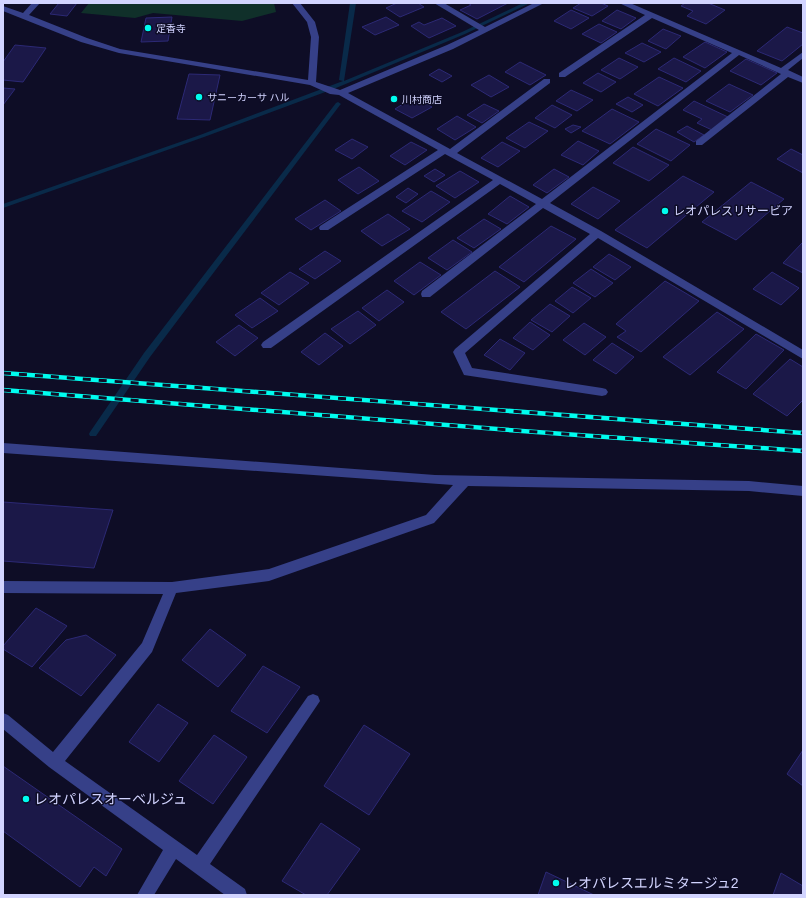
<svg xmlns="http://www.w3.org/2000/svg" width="806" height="898" font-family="Arial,'Noto Sans JP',sans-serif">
  <rect width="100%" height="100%" fill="#0e0d26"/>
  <!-- green -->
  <path fill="#10302a" d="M89,3H274L276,12L242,21L153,13L135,18L81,13Z"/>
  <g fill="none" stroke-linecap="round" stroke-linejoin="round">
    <!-- stream -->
    <path fill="#092a49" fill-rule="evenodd" d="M350,3H356L344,81L462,32L523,3H530L465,34L336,88L204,137L3,208V204L200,135L343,81L339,80Z
      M338,102L341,104L340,105L150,357L96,436H90L89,434L90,432L144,353L336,103Z"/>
  </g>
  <!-- building -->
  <path fill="#1b1848" stroke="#2c2975" d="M59,3H77L67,16L50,14Z
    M397,3H418L424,7L400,17L386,8Z
    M468,3H508L477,19L460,10L471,5Z
    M581,3H601L608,6L592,16L573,8Z
    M685,3H708L725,10L706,24L687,16L693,11L681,6Z
    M571,10L589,18L571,29L554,21Z
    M617,10L636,18L621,29L602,21Z
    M172,17L168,41L141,42L146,18Z
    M386,17L399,25L375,35L362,27Z
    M442,18L456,26L429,38L411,26L419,22L424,25Z
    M599,24L617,32L601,43L582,34Z
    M787,27L803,33V44L782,61L757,51Z
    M663,29L681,36L666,49L648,41Z
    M705,42L727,52L705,68L683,57Z
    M642,43L661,52L644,62L625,53Z
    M15,45L46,48L23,82L3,80V62Z
    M619,58L638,67L620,79L601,70Z
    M674,58L701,71L686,82L658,69Z
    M746,59L777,73L761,85L730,71Z
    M520,62L546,75L530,85L505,72Z
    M439,69L452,76L442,82L429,75Z
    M598,73L616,82L601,92L583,83Z
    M189,74L220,75L210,120L177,119Z
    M489,75L509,87L491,97L471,85Z
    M659,77L683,88L658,106L634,94Z
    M729,84L753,95L730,112L706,101Z
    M3,88L15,89L3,105Z
    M571,90L593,100L577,111L556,101Z
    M414,97L432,107L412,118L395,109Z
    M628,97L643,105L632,112L616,104Z
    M694,101L728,117L712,130L697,123L702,119L683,110Z
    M484,104L499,111L482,123L467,115Z
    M552,105L572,115L555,128L535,118Z
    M612,109L639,122L610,144L582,131Z
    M457,116L476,127L455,140L437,129Z
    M529,122L548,131L525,148L506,138Z
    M573,125L581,127L571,133L565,129Z
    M687,126L704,135L694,142L677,132Z
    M656,129L690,145L671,161L637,144Z
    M352,139L368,147L352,159L335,150Z
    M578,141L599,151L583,165L561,155Z
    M411,142L427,150L405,165L390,156Z
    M502,142L520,151L498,167L481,158Z
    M633,147L669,165L649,181L613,163Z
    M791,149L803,155V173L777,159Z
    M359,167L379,181L358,194L338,180Z
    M435,169L445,175L434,182L424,176Z
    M554,169L569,177L547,193L533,185Z
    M460,171L479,182L455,198L436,186Z
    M683,176L714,192L647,248L615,230Z
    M751,182L784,199L736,240L702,222Z
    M593,187L620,201L598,219L571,204Z
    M408,188L418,194L406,203L396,197Z
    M431,191L450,202L422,222L402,211Z
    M510,196L529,207L507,224L488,214Z
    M325,200L341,211L311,230L295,219Z
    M388,214L410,229L382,246L361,231Z
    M484,219L501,229L474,248L457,238Z
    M551,226L576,239L524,282L499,267Z
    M453,240L472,252L447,270L428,258Z
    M803,242V273L783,263Z
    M325,251L341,261L315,279L299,269Z
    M609,254L631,267L615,280L593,267Z
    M420,262L441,275L414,295L394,281Z
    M591,269L613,283L595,297L573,283Z
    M495,271L520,287L466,329L441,312Z
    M290,272L309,283L279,305L261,293Z
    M772,272L799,288L781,305L753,289Z
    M665,281L699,301L641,352L617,337L626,331L616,324Z
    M572,287L591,298L573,313L555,301Z
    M387,290L404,302L379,321L362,308Z
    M260,298L278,311L252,328L235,315Z
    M550,304L570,316L552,332L531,320Z
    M358,311L376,325L350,344L331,329Z
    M717,312L744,329L690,375L663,357Z
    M530,322L550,335L533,350L513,338Z
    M584,323L606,337L585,355L563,340Z
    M239,325L258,338L235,356L216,342Z
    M325,333L343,346L319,365L301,352Z
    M756,334L784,350L746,389L717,372Z
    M500,339L525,353L510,370L484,355Z
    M612,343L634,357L616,374L593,360Z
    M790,359L803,367V400L787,416L753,394Z
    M3,502L113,510L94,568L3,561Z
    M36,608L67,626L32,667L3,649V646Z
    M210,629L246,655L218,687L182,660Z
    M86,635L116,655L81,696L39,668L66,640Z
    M263,666L300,687L267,733L231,711Z
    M158,704L188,723L159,762L129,742Z
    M364,725L410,754L369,815L324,786Z
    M214,735L247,757L213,804L179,781Z
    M803,750V786L787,774Z
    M3,766L122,849L106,876L94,867L80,887L3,831Z
    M321,823L360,849L327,895H306L282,881Z
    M546,872L594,895H538Z
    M781,873L803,886V895H773Z"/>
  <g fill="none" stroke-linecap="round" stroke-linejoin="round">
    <!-- minor -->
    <path fill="#364088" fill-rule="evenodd" d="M32,3H40L29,15L87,38L120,49L308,80L311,37L307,22L292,3H300L315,22L319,37L316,82L340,90L447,45L479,30L434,3H444L485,27L534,3H544L453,49L348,93L450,149L544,79H550V83L457,153L542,199L732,53L652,18L565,77H559V73L645,15L619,3H630L781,68L803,52V58L788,70L803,77V83L788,77L702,145H696V141L781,74L739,55L550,203L601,231L803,350V359L598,238L465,353L472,368L602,388L606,389L608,392L606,395L602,396L464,375L453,352L455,349L590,234L543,208L430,297H422L421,294L422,291L536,204L500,184L271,348H263L261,345L263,342L493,180L445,154L328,230H320L319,228L320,226L438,150L339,95L330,94L310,85L119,53L81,42L3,11V6L23,13Z
      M3,443L435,475L749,481L803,486V496L749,491L468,486L434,523L269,581L176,593L152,652L65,761L197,855L308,696L313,694L318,696L320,701L210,864L245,889L247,895H225L176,859L154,895H137L163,850L49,767L3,729V713L8,715L53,752L142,643L163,594L3,593V581L172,582L269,569L426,515L453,485L3,453Z"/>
    <!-- rail casing -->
    <g stroke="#00fdef" stroke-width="4.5">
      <path id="rail" d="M3,373L803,433
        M3,390L522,431L803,451"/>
    </g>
    <!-- rail -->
    <use href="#rail" stroke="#0e0d26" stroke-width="3" stroke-dasharray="8" stroke-linecap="butt"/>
  </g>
  <!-- markers -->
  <g fill="#00fdef" stroke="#0e0d26" stroke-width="1.5">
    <circle cx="148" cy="28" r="4"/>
    <circle cx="199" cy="97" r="4"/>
    <circle cx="394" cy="99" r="4"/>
    <circle cx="665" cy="211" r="4"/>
    <circle cx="26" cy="799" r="4"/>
    <circle cx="556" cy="883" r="4"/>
  </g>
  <g text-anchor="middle" stroke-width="3" stroke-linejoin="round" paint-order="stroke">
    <!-- far-poi labels -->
    <g font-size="10" fill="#d2d4ff" stroke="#0e0d26" text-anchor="start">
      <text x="156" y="32">定香寺</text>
      <text x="207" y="101">サニーカーサ ハル</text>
      <text x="402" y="103">川村商店</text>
    </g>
    <!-- poi labels -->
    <g font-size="12" fill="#d2d4ff" stroke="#0e0d26" text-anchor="start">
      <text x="673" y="215">レオパレスリサービア</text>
    </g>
    <!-- near-poi labels -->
    <g font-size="14" fill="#d2d4ff" stroke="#0e0d26" text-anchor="start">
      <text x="34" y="804">レオパレスオーベルジュ</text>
      <text x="564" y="888">レオパレスエルミタージュ2</text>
    </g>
  </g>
  <!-- border -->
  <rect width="806" height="898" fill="none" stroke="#d2d4ff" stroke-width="8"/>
</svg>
